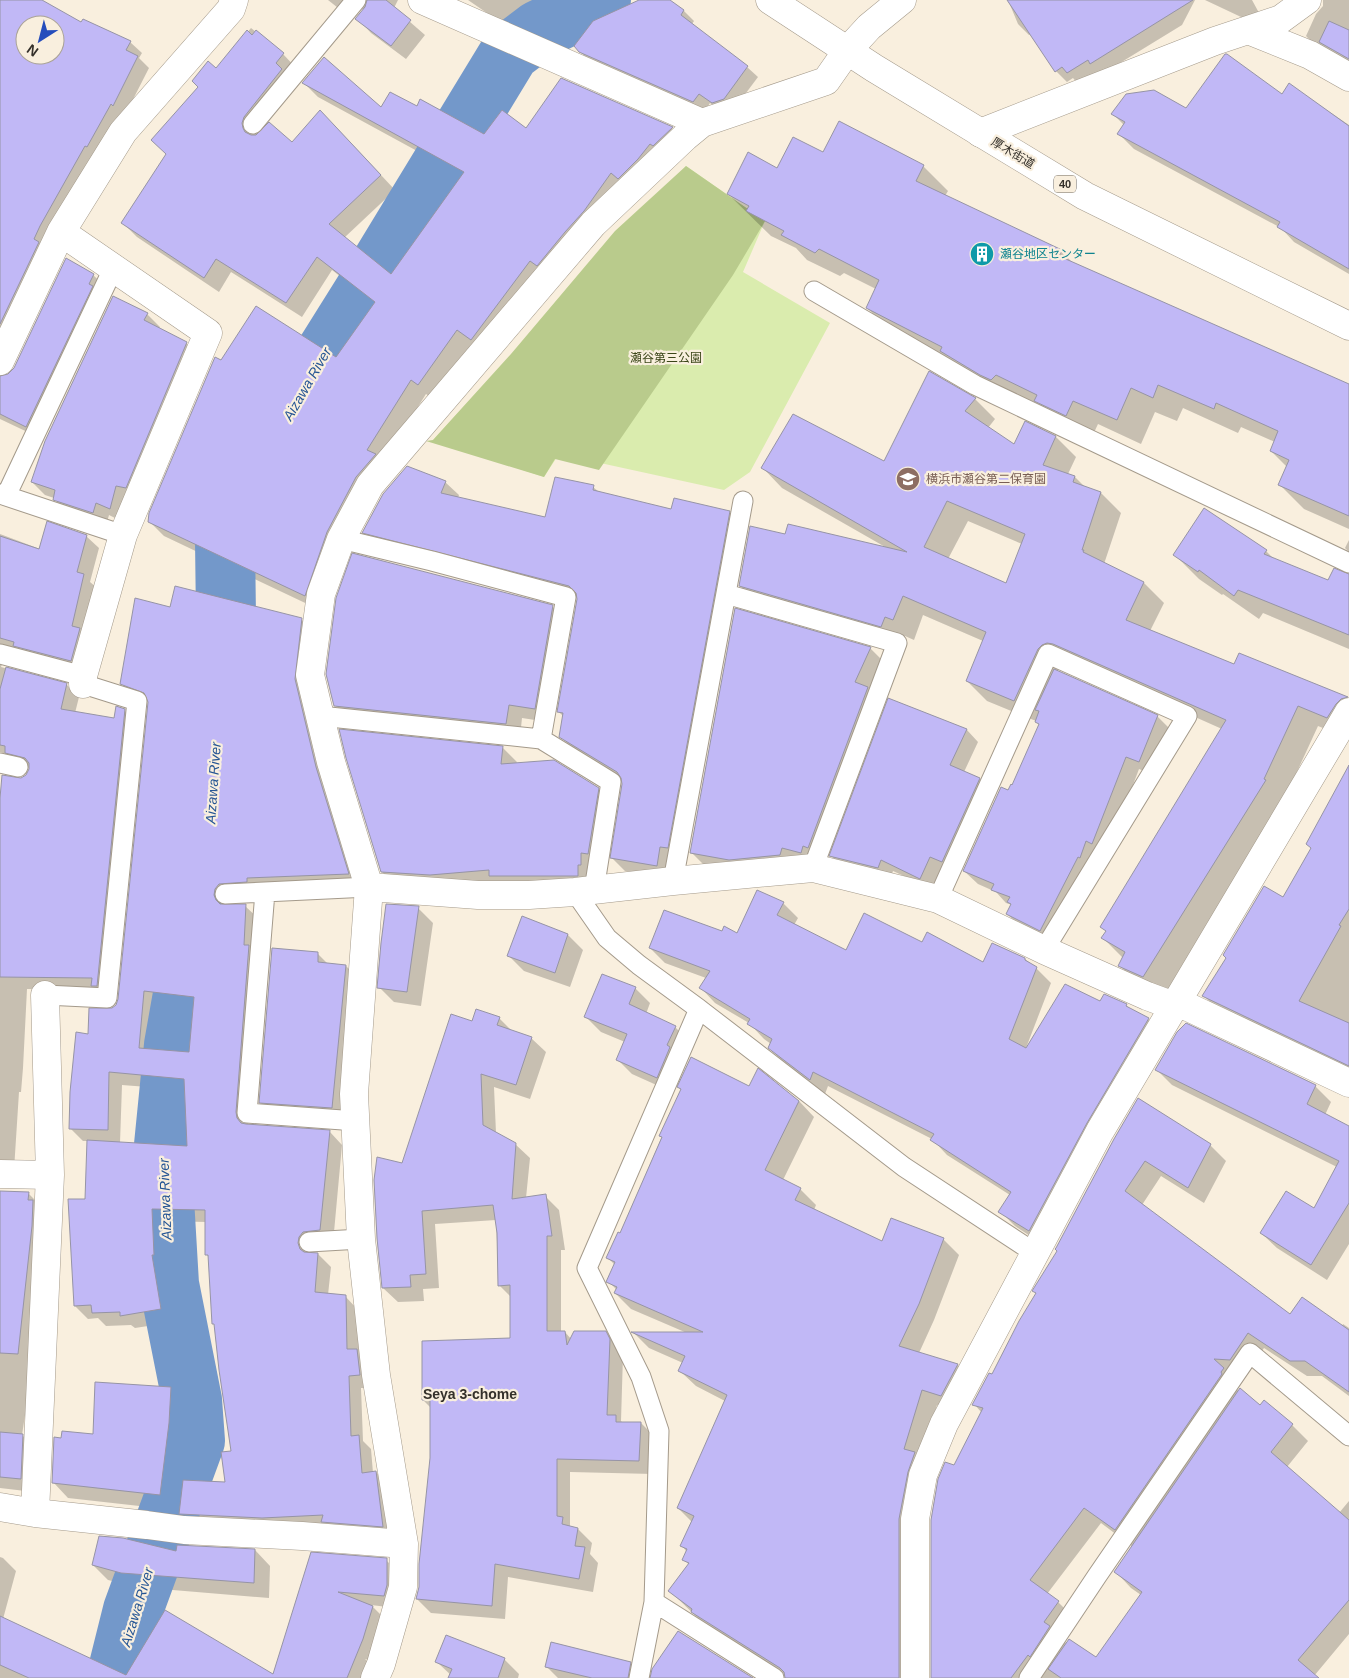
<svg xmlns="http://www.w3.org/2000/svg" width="1349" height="1678" font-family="Arial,'Noto Sans JP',sans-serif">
  <rect width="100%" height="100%" fill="#f9efde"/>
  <!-- green -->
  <path fill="#daecae" d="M686,166L765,221L743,272L830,323L750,472L724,490L559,454L544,477L433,440Z"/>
  <!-- forest -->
  <path fill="#b9cb8c" d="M686,166L765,221L733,275L599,470L555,459L544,477L426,441L433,440L511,354L615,231Z"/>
  <!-- shadow -->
  <path fill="#0003" fill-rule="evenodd" d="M0,0H6L82,24L130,42L142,53L139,58L149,68L0,360ZM25,25H55V55H25Z
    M328,0H398L394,8L425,35L406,59L371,33L357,18L363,10L362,8L352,19Z
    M468,0H550L560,10L542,41L506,19L503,24Z
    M642,0H668L684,11L694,21L692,24L747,67L758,77L734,109L723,113L710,103L704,112L590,62L575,46Z
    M1008,0H1195L1182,25L1102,74L1099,71L1078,84L1073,78L1067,82L1056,71L1031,34L1029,35L1018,24Z
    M1205,0H1252L1264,22L1258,25Z
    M1323,0H1349V65L1321,51L1306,36L1316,14L1323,6Z
    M251,28L283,54L297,69L296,85L258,132L292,144L335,126L395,190L344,238L391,276L463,176L318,97L304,83L382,109L417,108L485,136L527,129L561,79L672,128L686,143L486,354L472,344L433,399L426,394L383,462L320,610L164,536L149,521L222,362L336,359L375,304L332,270L302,317L231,272L219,292L137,237L122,222L167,155L216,70Z
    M1289,85L1349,125V274L1294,242L1281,228L1134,149L1119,134L1124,125L1113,114L1186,109L1282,96Z
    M840,123L923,166L948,191L945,196L1061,251L1073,263L1349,385V529L1304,509L1280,485L1287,467L1271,451L1275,442L1241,427L1238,433L1183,408L1177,421L1155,412L1141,444L1098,424L1091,439L892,332L867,308L876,289L844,273L840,276L807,260L796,248L771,236L728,194L778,169L824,154Z
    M93,275L105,286L38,437L0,419V377L9,375Z
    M147,314L160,327L159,329L186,343L200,357L123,522L109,515L106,526L67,513L54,498L45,495L32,482Z
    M930,373L975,399L995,419L988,428L1015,446L1025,423L1056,437L1076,457L1068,474L1075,477L1085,487L1101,493L1121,513L1104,564L1144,583L1164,603L1150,631L1235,666L1240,655L1349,700L1347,738L1318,726L1284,800L1164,997L1140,986L1120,966L1123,958L1103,938L1107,932L1101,927L1222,729L1074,663L1062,664L1058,670L1057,672L1157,716L1171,730L1153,775L1139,769L1106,856L1053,943L1021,927L1007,914L1012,905L1006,903L996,892L978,884L964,871L1013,787L1040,725L1036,721L987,701L967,681L983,641L923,615L914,640L905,636L901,646L760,606L740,586L786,536L887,548L782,488L762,467L884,462ZM968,521L1022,544L1007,585L948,559Z
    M445,482L459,495L458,498L546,519L593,487L599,492L672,511L729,512L743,526L670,879L625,871L612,858L623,780L574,750L560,736L564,717L559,712L579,598L377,546L364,532Z
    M0,534L40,549L86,536L99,548L90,582L96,587L83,673L4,659L1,667L67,685L79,697L75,713L115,719L124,710L137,723L109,998L97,990L27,989L23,1068L21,1092H19L14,1170L0,1172V811L21,779L27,776L30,768L19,765L9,755L0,752Z
    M1349,540V552L1345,548Z
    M1266,551L1274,559L1329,582L1349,575V649L1263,613L1259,619L1223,594L1222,595L1199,579L1175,555Z
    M552,606L566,620L548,722L522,718L520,737L349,719L335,705Z
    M171,609L301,619L314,632L361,887L227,902V905L245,906L258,918L262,959L248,1126L330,1132L342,1145L333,1243L312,1250L311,1254H318L331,1267L328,1295L345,1296L358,1310L359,1352L370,1363L372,1388H361L363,1441L371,1449L373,1473L376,1472L389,1485L395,1539L194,1526L181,1513L226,1483L233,1452L216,1326L213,1323L209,1257L206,1254V1222L164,1221L166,1253L162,1254L174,1322L135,1328L131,1325L106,1326L98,1318L88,1319L75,1306L86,1200L89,1141H83L70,1128L89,1035L117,1006L119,999L149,702L134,696L121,683ZM157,1003L194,1008L190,1053L153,1050ZM122,1085L186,1090L188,1147L120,1143Z
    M736,610L870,648L885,663L824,862L706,867L691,852Z
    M889,700L967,730L978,742L964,772L979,779L991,790L932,889L893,871L890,879L843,867L831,856Z
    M341,731L503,748L517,762L516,764L598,789L612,803L591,889L396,886L382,872Z
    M1349,768V1077L1228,1020L1204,996L1284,898L1312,849Z
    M783,903L798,918L794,925L846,952L922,944L984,964L1025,959L1036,968L1051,983L1026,1048H1027L1101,1003L1126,1005L1131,1010L1148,1019L1163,1034L1044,1245L1015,1226L1000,1211L1010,1195L947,1155L932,1139L828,1086L825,1094L784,1063L769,1048L771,1044L764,1039L749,1023L715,1003L701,988L706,978L665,963L650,948L722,933L738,935Z
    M418,908L433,923L421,1006L394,1002L379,987Z
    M522,918L568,935L583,950L570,987L524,971L509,956Z
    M318,954L328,964L346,966L357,977L343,1119L272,1114L260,1102Z
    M635,988L650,1003L646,1014L675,1027L690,1042L672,1092L632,1074L617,1059L625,1042L601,1032L586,1017Z
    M499,1018L512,1031L531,1038L546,1052L530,1099L494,1087L496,1133L515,1144L530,1158L526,1198L545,1196L559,1210L565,1250H561V1332H565L571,1339L605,1332L620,1347L623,1355L621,1421L623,1423H641L655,1437L653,1474L570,1472V1527L578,1529L592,1543L590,1554L598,1563L593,1592L508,1577L505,1619L431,1613L417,1599L420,1588L432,1459L431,1408L423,1400L511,1339V1297L499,1285L496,1220L435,1224L439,1288L423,1289L424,1301L398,1302L383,1288L403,1164L473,1022Z
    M1156,1069L1315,1086L1331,1102L1325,1115L1349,1128V1244L1327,1280L1277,1248L1261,1233L1315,1210L1337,1167L1172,1085Z
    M679,1087L749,1088L799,1101L814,1117L783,1180L800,1189L816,1205L814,1210L883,1242L943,1239L959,1255L934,1320L919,1353L958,1365L973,1381L957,1411L937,1405L921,1460L915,1678H788L708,1628L670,1591L689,1565L684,1559L687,1552L682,1546L692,1522L678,1508L725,1401L696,1386L680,1371L683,1363L649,1348L634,1333H687L631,1309L615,1293L617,1290L608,1281L615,1265L608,1258L620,1234L682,1090Z
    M1115,1139L1210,1145L1226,1161L1204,1203L1161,1176L1142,1205L1290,1315L1342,1326L1343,1324L1349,1328V1396L1322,1376H1307L1264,1348L1236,1389L1260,1407L1264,1402L1292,1425L1308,1441L1287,1467L1339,1513L1349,1501V1634L1314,1676L1316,1678H932L955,1467L982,1413L974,1404L993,1375L1037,1294L1034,1291L1059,1251ZM1101,1523L1133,1547L1116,1572L1131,1588L1141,1595L1096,1659L1067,1644L1060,1637L1074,1618L1058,1602L1047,1594Z
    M0,1192L28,1193L42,1207L29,1389L22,1435L36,1449L34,1492L0,1488Z
    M170,1388L185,1404L183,1439L175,1510L68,1498L53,1482L94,1435Z
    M255,1550L270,1566L269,1598L137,1587L108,1580L93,1565Z
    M312,1554L386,1560L398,1572L396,1608L371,1605L385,1619L372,1661L365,1659L370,1664L364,1678H274Z
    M0,1557L3,1558L16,1571L3,1619L126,1677L265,1678H0Z
    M504,1659L519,1674L518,1678H454L437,1662Z
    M630,1663L645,1678H558L547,1667Z"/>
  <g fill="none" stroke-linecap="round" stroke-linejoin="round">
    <!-- river -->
    <path stroke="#7398ca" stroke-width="60" d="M221,682L226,619L225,540L298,397L370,282L510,52L539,30L601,0
      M116,1678L133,1610L195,1441L192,1400L169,1284L162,1165L174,1045L197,915"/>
  </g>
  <!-- building -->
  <path fill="#c1b8f6" stroke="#9694a5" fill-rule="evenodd" d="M0,0H42L81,22L83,19L131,41L126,50L138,56L113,106L111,104L87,147L85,146L40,226L34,239L39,242L0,324ZM25,25H55V55H25Z
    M367,0H386L411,20L391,46L355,19L365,7Z
    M639,0H670L684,10L681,15L748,66L724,99L712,103L699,94L693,102L579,52L574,46L593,21Z
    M1007,0H1193L1090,64L1088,60L1067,73L1062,67L1055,72Z
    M1329,21L1349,30V59L1319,42Z
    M247,30L252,35L256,30L284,53L276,63L282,69L244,117L242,123L243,128L245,132L251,135H256L269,122L292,142L320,110L381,175L329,224L391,274L464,172L302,83L324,57L381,107L390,92L417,106L420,99L484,134L502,110L526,128L561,78L673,127L653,146L650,144L638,159L618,179L611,173L584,211L565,232L537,266L530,261L471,340L457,330L418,385L411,380L367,450L376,454L356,477L327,532L305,596L148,522L149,513L215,357L221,360L256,306L336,357L375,302L317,257L286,303L216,259L204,278L121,223L166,154L151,140L198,87L192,81L208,61L216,68Z
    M1225,54H1227L1282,94L1289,83L1349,126V269L1277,227L1280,222L1117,134L1125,122L1111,114L1126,94L1154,90L1186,108Z
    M839,121L924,165L916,181L1062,250L1059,256L1349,384V516L1278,485L1289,460L1270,451L1278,431L1216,403L1214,409L1158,385L1153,398L1131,388L1117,420L1073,401L1066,416L1034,401L1037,395L996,375L991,380L980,375L940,351L942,347L866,308L879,280L819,249L815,253L781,235L784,231L746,211L749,206L727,194L748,152L777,168L793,137L823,152Z
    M66,258L94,274L89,284L93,286L26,427L0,414V376L8,374L14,368Z
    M113,296L148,313L144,320L187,342L126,488L116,486L110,509L96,503L93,513L53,500L55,490L31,482L45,441Z
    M929,371L976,398L965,411L1014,444L1025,421L1056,436L1043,465L1075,476L1073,482L1101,492L1082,550H1084L1083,552L1144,582L1126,620L1234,664L1239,653L1348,697L1341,699L1336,704L1327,718L1298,706L1264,779L1266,780L1143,977L1118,966L1125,952L1101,938L1106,931L1100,927L1226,720L1053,644L1047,643L1042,645L1038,649L1014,701L966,681L986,632L903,596L893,620L885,617L881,627L739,586L750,526L785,534L788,524L907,552L761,468L793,414L884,461ZM947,501L1025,534L1006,583L924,547Z
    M407,466L446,481L441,493L545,517L555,477L594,485L593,490L671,509L674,498L730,511L668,848L660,847L657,866L610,858L622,784L621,778L617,772L559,737L563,713L557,712L577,599L576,593L569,586L362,533L383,494Z
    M1204,508L1267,550L1264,554L1328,580L1334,568L1349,574V635L1238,590L1234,596L1199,570L1198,572L1173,555Z
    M47,521L87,535L77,572L84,574L72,626L80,628L71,661L13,646L14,642L0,638V536L39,549Z
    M352,553L553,605L535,709L509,705L506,724L334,706L326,674L336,598Z
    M175,586L302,618L295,679L316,767L349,874L247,878V882L219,884L215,889L214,895L216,900L220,904H246L244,945H249L236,1112L237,1118L241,1123L246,1124L330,1130L320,1230L303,1232L299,1237L298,1243L300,1249L304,1252L318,1253L315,1292L346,1295L347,1349H357L360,1375L349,1376L351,1436L359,1435L362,1473L376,1471L383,1527L321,1522L323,1515L262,1518L179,1514L183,1480L225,1482L221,1452L231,1451L219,1370L214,1324H212L208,1255H205V1210L152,1209L154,1255H152L161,1309L120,1316V1312L92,1313L91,1305L74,1306L68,1199H85L87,1140L187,1146L184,1079L109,1072L108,1130L69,1129L70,1092L76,1032L88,1034L89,1008H112L116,1005L118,999L148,702L144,693L120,684L135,598L170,607ZM144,991L194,997L189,1052L139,1048Z
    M735,608L871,647L855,682L868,687L808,848L803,846L801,853L782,848L780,855L729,860L690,853Z
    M6,667L67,683L61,709L114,718L116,706L125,709L97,986H91L92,978L0,977V798L2,775L21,778L26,775L29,769V763L25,758L5,753V746L0,745V689Z
    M1054,669L1158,715L1139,762L1126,757L1092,844L1086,841L1080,858L1078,857L1040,931L1006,914L1011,904L1007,902L1010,897L991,890L994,884L963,871L1001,787L1008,790L1011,784L1012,785L1039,724L1035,722L1039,711L1035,710Z
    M888,698L967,729L950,765L980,778L942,862L930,857L920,879L881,860L878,868L829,856Z
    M339,729L503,746L501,764L554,760L599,788L588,854L581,853V865H578V876H489V870L430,875L381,872L346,758Z
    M1349,765V909L1339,925L1341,926L1299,1001L1349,1023V1066L1202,996L1226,958L1223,955L1264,886L1283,897L1311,848L1306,844Z
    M757,890L784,902L777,915L846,950L864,913L922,942L927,932L983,962L992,943L1025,958V960L1037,967L1009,1039L1026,1048L1065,984L1100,1001L1104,994L1127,1004L1126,1006L1149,1018L1087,1123L1029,1231L998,1212L1011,1192L930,1140L934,1134L813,1072L810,1080L768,1048L772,1039L747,1024L750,1019L699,988L710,971L649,948L664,910L722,931L724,926L737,933Z
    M386,904L419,906L407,992L377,988L381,943Z
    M522,916L568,934L555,973L507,956Z
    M272,948L318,952V962L346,965L332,1108L259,1103Z
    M602,974L636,987L629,1004L676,1026L667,1045L670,1047L657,1078L616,1060L627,1034L584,1017Z
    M476,1009L500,1017L497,1025L532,1037L516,1085L481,1074L483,1125L516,1143L512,1199L546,1194L552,1236H547V1331H565L567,1345L574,1331H606L610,1339L607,1415H616V1422H641L639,1461L557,1459V1516L563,1517L562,1524L578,1528L575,1546L585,1547L579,1579L495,1564L492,1606L416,1599L419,1587V1564L430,1458V1400H422V1341L510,1338V1285L498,1286L497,1233L493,1205L422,1211L426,1274L410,1275L411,1287L382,1288L377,1238L374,1180L377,1157L402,1163L451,1014L472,1021Z
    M1186,1023L1316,1085L1307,1104L1349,1126V1203L1311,1265L1260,1233L1286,1191L1314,1208L1339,1161L1155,1070L1177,1032Z
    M691,1057L749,1086L758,1068L799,1101L765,1170L801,1188L795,1200L882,1241L891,1218L944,1238L919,1304L899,1346L958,1364L941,1396L922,1390L904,1449L915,1452L908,1472L899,1519V1678H785L784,1672L780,1668L691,1612L692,1609L668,1591L689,1563L682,1560L687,1549L680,1546L694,1516L677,1508L727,1395L678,1371L685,1356L631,1332H703L614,1293L617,1287L606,1282L615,1262L606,1258L618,1232L620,1233L662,1137L659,1136L681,1089L677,1087Z
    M1138,1098L1211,1144L1188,1188L1145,1161L1125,1191L1290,1314L1302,1297L1349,1330V1392L1305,1361H1290L1248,1333L1230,1360L1214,1359L1224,1368L1221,1372L1222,1374L1115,1530L1084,1508L1030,1580L1059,1601L1044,1622L1050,1626L1030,1657L1028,1655L1011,1678H931V1520L938,1479L945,1462L954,1465L983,1408L972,1405L989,1373L992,1374L1019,1321L1036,1293L1032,1291L1057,1251L1055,1249L1056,1248L1114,1139Z
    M0,1191L29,1192L28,1200H33L32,1226L18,1354L0,1353Z
    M95,1382L171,1387L169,1423L160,1495L52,1483L54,1437L61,1438L62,1431L93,1434Z
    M1240,1388L1260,1405L1264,1400L1293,1424L1271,1452L1349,1520V1600L1298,1660L1319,1678H1061L1048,1669L1069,1639L1096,1657L1142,1592L1114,1572Z
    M0,1432L23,1434L21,1479L0,1477Z
    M99,1536L123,1538L176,1551L177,1545L255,1549L254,1583L121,1573L92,1565Z
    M311,1552L387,1558V1585L384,1596L338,1592L373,1606L363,1639L347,1678H29L0,1665V1616L126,1675L165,1610L273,1674Z
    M678,1631L753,1678H650L652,1669Z
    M446,1635L505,1658L498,1678H448L452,1669L435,1662Z
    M551,1642L631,1662L628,1678H592L545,1667Z"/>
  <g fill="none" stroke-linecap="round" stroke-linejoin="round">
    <!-- service casing -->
    <g stroke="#a49a8b" stroke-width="21">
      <path id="service" d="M253,124L356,0
        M814,291L975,385L1349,563
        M0,494L123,535
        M6,496L113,269
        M341,539L432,561L566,597L541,739L611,782L594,890
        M726,594L897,643L813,868
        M0,654L83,676
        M320,716L541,739
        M0,763L18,767
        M673,881L743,501
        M265,892L247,1113L356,1121
        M575,892L607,938L639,965L699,1009L904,1167L1035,1253
        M225,894L369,887
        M938,899L1048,654L1187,716L1044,950
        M45,995L107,998L137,701L83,684
        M309,1242L361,1239
        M654,1602L774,1678
        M639,1678L654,1602L659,1431L641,1377L587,1268L699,1009
        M1029,1678L1097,1576L1250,1353L1349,1436"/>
    </g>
    <!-- minor casing -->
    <g stroke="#a49a8b" stroke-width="29">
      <path id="minor" d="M422,0L702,123
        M1248,30L1310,55L1349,77
        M980,133L1215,41L1281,19L1307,0
        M61,232L208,333L123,535L83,676V684
        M0,361L61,232L123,132L231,9L234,0
        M369,887L478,895H529L575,892L673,881L813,868L938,899L1044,950L1147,996L1174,1006H1186L1349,1083
        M0,1174L50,1175
        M0,1507L35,1513L147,1525L184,1530L302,1536L404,1544
        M35,1513L50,1175L45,995
        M375,1678L381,1664L403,1587L404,1544L376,1375L361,1239L354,1094L369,887L331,762L310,675L321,594L341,539L370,485L593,224L685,137L702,123L826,81L847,51L869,27L902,0
        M915,1678V1519L923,1475L944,1424L1100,1131L1349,712"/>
    </g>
    <!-- primary casing -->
    <g stroke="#a49a8b" stroke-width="29">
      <path id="primary" d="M770,0L874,68L1085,196L1349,326"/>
    </g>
    <!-- service -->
    <use href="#service" stroke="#fff" stroke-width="19"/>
    <!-- minor -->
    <use href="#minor" stroke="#fff" stroke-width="28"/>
    <!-- primary -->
    <use href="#primary" stroke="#fff" stroke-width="28"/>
  </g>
  <!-- icons -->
  <defs>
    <g id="building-disc" transform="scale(1.25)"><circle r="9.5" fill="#0f9aa8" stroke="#f9efde"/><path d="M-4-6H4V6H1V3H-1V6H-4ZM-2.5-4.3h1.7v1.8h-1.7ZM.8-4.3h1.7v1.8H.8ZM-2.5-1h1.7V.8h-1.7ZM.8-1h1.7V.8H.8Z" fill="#fff"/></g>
    <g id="school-disc" transform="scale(1.25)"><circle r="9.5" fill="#8d6e63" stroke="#f9efde"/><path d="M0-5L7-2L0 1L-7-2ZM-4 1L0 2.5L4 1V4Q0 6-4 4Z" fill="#fff"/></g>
  </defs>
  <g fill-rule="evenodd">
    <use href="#building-disc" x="982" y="254"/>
    <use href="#school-disc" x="908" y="479"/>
  </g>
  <g text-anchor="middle" stroke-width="4.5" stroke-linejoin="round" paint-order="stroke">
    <!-- shield labels -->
    <rect fill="#f9efde" stroke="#6f6960" stroke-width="1" x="1054" y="175.5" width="22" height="17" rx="4"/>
    <g font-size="11" font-weight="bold" fill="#34302a">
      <text x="1065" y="188">40</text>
    </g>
    <!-- street labels -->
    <g font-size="12" fill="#34302a" stroke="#f9efde">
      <text transform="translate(1013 153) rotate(31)" y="4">厚木街道</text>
    </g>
    <!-- culture labels -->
    <g font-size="12" fill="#0d838f" stroke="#f9efde" text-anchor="start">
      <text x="1000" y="258">瀬谷地区センター</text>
    </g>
    <!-- park labels -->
    <g font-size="12" fill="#3a4517" stroke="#f9efde">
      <text x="666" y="362">瀬谷第三公園</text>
    </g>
    <!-- education labels -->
    <g font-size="12" fill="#785e54" stroke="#f9efde" text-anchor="start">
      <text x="926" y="483">横浜市瀬谷第二保育園</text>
    </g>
    <!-- water labels -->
    <g font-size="14" font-style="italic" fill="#255594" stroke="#f9efde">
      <text transform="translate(307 384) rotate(-60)" y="5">Aizawa River</text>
      <text transform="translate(213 783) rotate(-86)" y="5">Aizawa River</text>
      <text transform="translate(165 1199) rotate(-92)" y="5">Aizawa River</text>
      <text transform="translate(137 1607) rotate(-73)" y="5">Aizawa River</text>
    </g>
    <!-- neighbourhood labels -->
    <g font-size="14" font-weight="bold" fill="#34302a" stroke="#f9efde">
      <text x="470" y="1399">Seya 3-chome</text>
    </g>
  </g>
  <!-- north arrow -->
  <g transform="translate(40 40) rotate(216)"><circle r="24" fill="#f9efde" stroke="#aaa396"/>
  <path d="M0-4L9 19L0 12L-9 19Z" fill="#254dbc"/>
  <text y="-8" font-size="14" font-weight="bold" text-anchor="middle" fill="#34302a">N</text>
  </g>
</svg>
